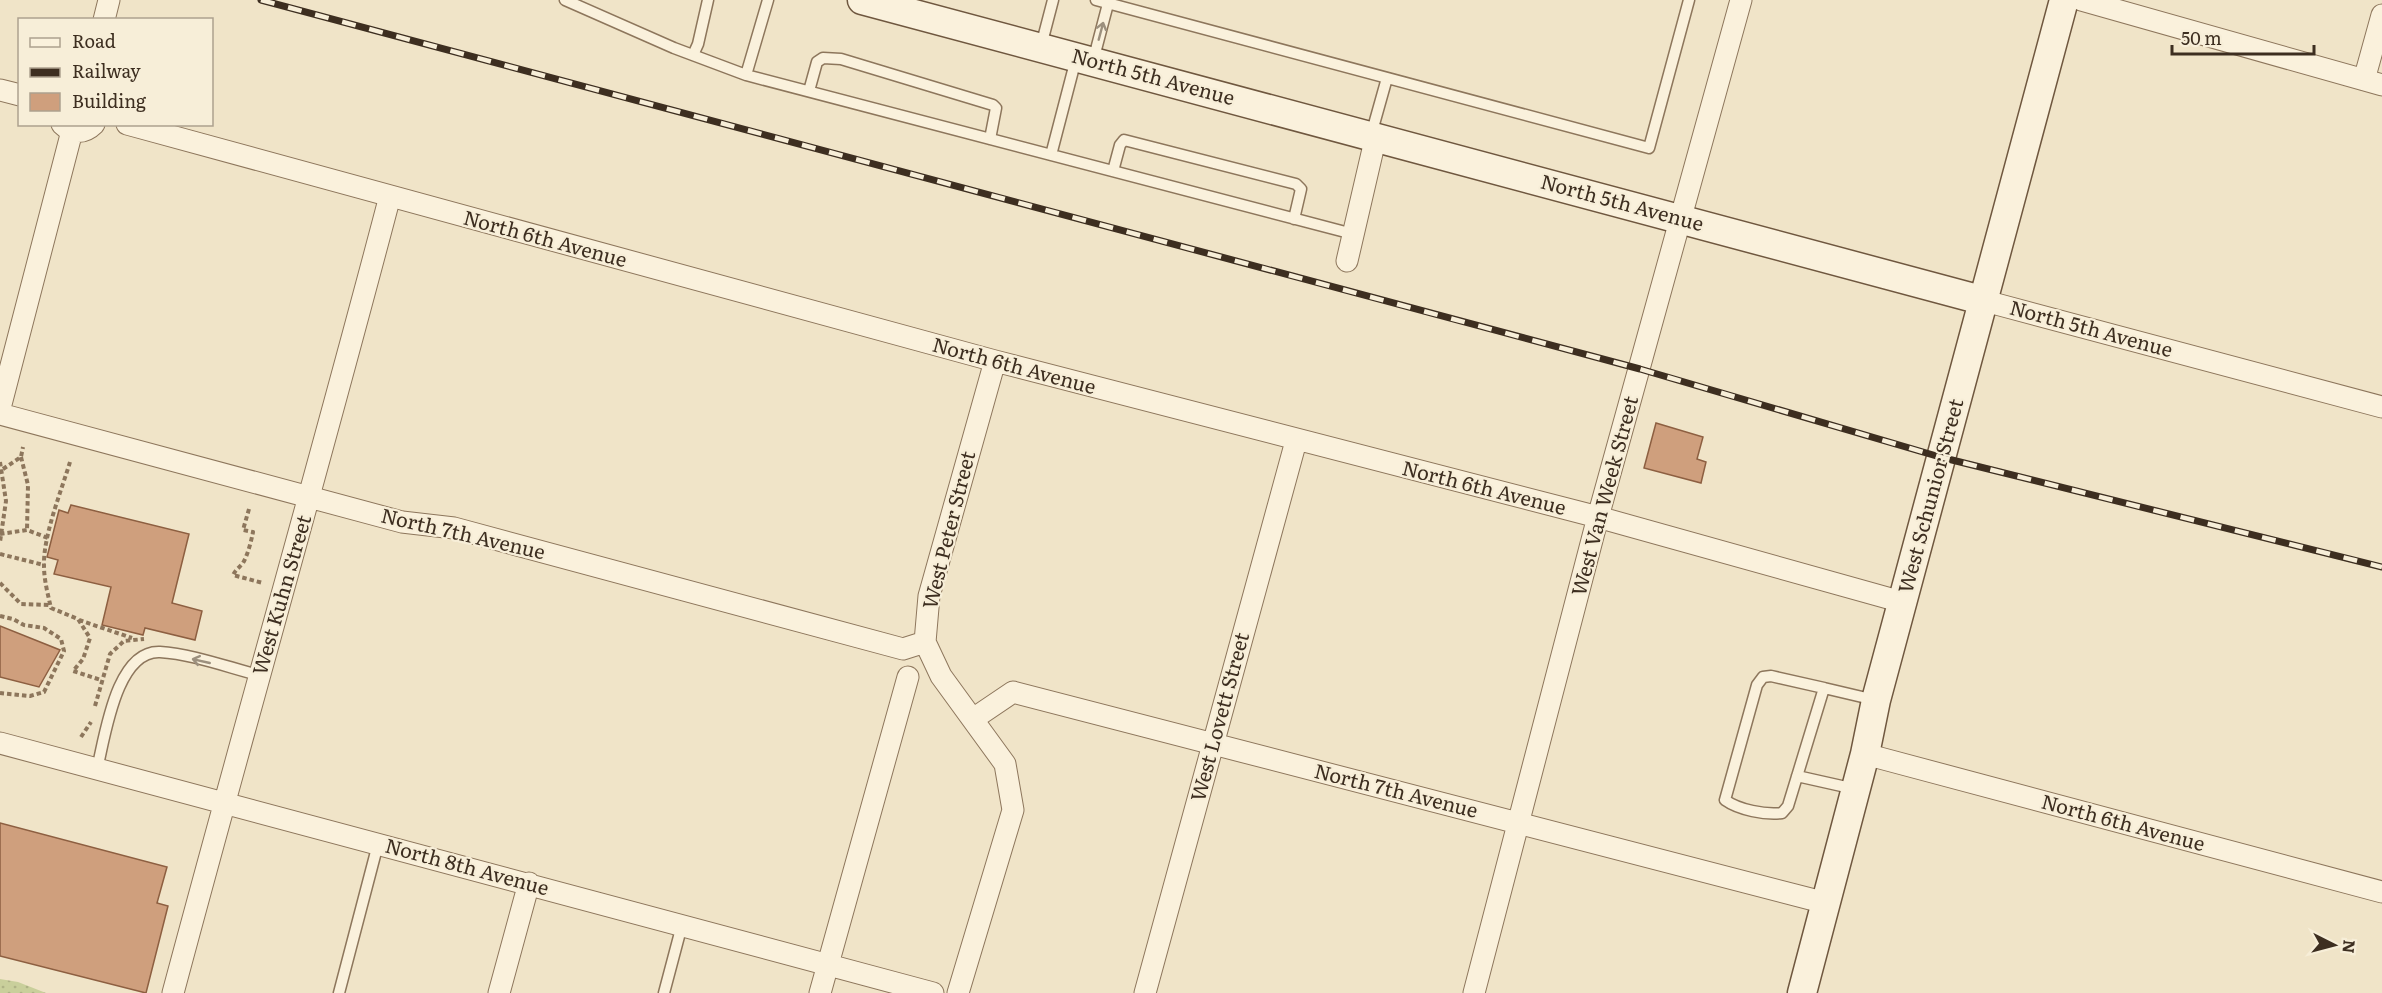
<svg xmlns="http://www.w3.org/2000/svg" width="2382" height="993" font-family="Literata,serif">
  <defs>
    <pattern id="park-dots" width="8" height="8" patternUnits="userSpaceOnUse" patternTransform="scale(1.5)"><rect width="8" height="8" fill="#c9cf9b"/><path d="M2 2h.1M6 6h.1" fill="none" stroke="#aeb285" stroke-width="1.8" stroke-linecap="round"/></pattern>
  </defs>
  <rect width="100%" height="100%" fill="#f0e4c8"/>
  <!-- park -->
  <path fill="url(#park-dots)" d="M0,979L18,982L46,993H0Z"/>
  <!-- building -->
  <path fill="#cf9f7d" stroke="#8d5f41" stroke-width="1.5" d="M1656,423L1703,437L1697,459L1706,462L1701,483L1644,468Z
    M71,505L189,534L172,603L202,611L195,640L145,628L143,635L102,625L111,587L54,574L58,560L47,557L59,510L68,513Z
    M0,626L60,650L39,687L0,677Z
    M0,823L167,867L157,903L168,906L146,993L0,956Z"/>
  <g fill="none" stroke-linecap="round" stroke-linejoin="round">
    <!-- lane casing -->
    <g stroke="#8d765c" stroke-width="13">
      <path id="lane" d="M565,0L674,48L746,75
        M768,0L746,75L1353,234
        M1096,0L1649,148L1689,0
        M1041,46L1053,0
        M693,55L698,44L708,0
        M1093,61L1109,0
        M809,91L817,62L823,58L841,59L993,105L996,108L990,139
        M1371,135L1387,78
        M1051,155L1076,59
        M1113,171L1120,145L1124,140L1296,184L1301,189L1294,219
        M1824,688L1771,676L1763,677L1757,685L1725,800C1739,810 1765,815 1782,813L1788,806L1824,688L1875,700
        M97,769C105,737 116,650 160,652C192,654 227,667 258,675
        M1797,776L1855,789
        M339,993L378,844
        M664,993L682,925"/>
    </g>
    <!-- street casing -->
    <g stroke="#8d765c" stroke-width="23">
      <path id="street" d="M2081,0L2382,85
        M104,20L109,0
        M2364,80L2382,15
        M0,90L20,95
        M62,124C72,134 84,134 94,124
        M127,124L995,361L1598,517L1902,602
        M1347,261L1376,136
        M1985,301L2382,407
        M0,408L72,131
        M0,414L402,522L454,528L903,649L925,642
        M973,719L1013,692L1826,903
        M0,743L933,993
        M1865,754L2382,892
        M173,993C244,727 320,463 390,196
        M499,993L529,883
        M820,993L908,677
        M958,993L1013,810L1005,764L941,676L925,642L929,596L995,361
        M1145,993L1296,441
        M1474,993L1598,517L1741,0"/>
    </g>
    <!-- secondary casing -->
    <g stroke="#6f573f" stroke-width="31">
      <path id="secondary" d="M862,0L1985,301
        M1802,993L1865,754L1876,700L2064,0"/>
    </g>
    <!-- path -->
    <path stroke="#8d765c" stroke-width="4" stroke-dasharray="4.5 3" stroke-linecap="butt" d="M21,457L28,485L27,530
      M0,462L6,501L0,542
      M70,462C61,492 43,536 44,566C44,580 48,595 51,608L78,619L90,638L83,659L73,671L101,680
      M3,469L21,457L23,447
      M249,509L243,530L253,532C251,542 248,554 243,563C239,568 236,569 233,575L263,583
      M0,534L27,530L48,538
      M0,554L44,565
      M0,583L21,604L50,605
      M0,616L13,619L24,625L44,628L61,639L64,651L44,692L30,696L0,693
      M79,620L132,638
      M95,706L110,654L124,641L144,639
      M81,737L91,722"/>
    <!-- lane -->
    <use href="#lane" stroke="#faf1dc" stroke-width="10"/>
    <!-- street -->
    <use href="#street" stroke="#faf1dc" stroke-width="21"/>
    <!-- secondary -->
    <use href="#secondary" stroke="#faf1dc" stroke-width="28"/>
    <!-- rail casing -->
    <g stroke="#3d2e20" stroke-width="7">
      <path id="rail" d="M261,0L1640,369L1940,457L2382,567"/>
    </g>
    <!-- rail -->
    <use href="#rail" stroke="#f7eed8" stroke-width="4.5" stroke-dasharray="14" stroke-linecap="butt"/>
  </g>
  <!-- one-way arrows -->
  <defs><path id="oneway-shaft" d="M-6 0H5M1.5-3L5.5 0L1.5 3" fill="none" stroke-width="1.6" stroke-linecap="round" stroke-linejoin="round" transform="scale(1.5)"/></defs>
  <g stroke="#9c907e">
    <use href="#oneway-shaft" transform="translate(1101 31) rotate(-75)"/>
    <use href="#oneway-shaft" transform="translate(201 661) rotate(-167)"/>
  </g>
  <g text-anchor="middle" stroke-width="4.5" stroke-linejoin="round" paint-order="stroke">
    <!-- street labels -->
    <g font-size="20" fill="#3d2e20" stroke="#f7eed8">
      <text transform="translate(1153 77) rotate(15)" y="7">North 5th Avenue</text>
      <text transform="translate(1622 203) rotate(15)" y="7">North 5th Avenue</text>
      <text transform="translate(545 239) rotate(15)" y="7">North 6th Avenue</text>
      <text transform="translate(2091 329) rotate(15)" y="7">North 5th Avenue</text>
      <text transform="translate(1014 366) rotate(15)" y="7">North 6th Avenue</text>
      <text transform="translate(1484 488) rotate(14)" y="7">North 6th Avenue</text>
      <text transform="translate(1605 496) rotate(-75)" y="7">West Van Week Street</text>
      <text transform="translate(1931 496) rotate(-75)" y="7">West Schunior Street</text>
      <text transform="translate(949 530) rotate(-76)" y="7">West Peter Street</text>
      <text transform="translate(463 534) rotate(13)" y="7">North 7th Avenue</text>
      <text transform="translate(282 595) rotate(-74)" y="7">West Kuhn Street</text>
      <text transform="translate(1220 717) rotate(-75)" y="7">West Lovett Street</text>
      <text transform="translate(1396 791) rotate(14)" y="7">North 7th Avenue</text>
      <text transform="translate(2123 823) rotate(15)" y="7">North 6th Avenue</text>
      <text transform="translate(467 867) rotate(15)" y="7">North 8th Avenue</text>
    </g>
  </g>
  <!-- legend -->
  <rect x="18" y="18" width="195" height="108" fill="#f7eed8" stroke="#ada18e" stroke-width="1.5"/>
  <rect x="30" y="38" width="30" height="9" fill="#faf1dc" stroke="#ada18e" stroke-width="1.5"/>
  <text x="72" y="48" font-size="18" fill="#3d2e20">Road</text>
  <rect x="30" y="68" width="30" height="9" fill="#3d2e20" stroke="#ada18e" stroke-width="1.5"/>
  <text x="72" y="78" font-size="18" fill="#3d2e20">Railway</text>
  <rect x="30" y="93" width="30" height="18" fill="#cf9f7d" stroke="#ada18e" stroke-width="1.5"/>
  <text x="72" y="108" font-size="18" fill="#3d2e20">Building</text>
  <!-- north arrow -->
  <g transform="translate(2334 945) rotate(96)" stroke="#f7eed8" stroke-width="4.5" paint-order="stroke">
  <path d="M0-4.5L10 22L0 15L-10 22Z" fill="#3d2e20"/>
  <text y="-9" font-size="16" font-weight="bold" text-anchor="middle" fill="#3d2e20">N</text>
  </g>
  <!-- scale -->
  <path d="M2172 45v9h142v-9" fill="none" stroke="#3d2e20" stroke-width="3"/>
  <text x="2181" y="45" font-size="18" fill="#3d2e20" stroke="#f7eed8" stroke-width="4.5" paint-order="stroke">50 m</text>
</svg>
